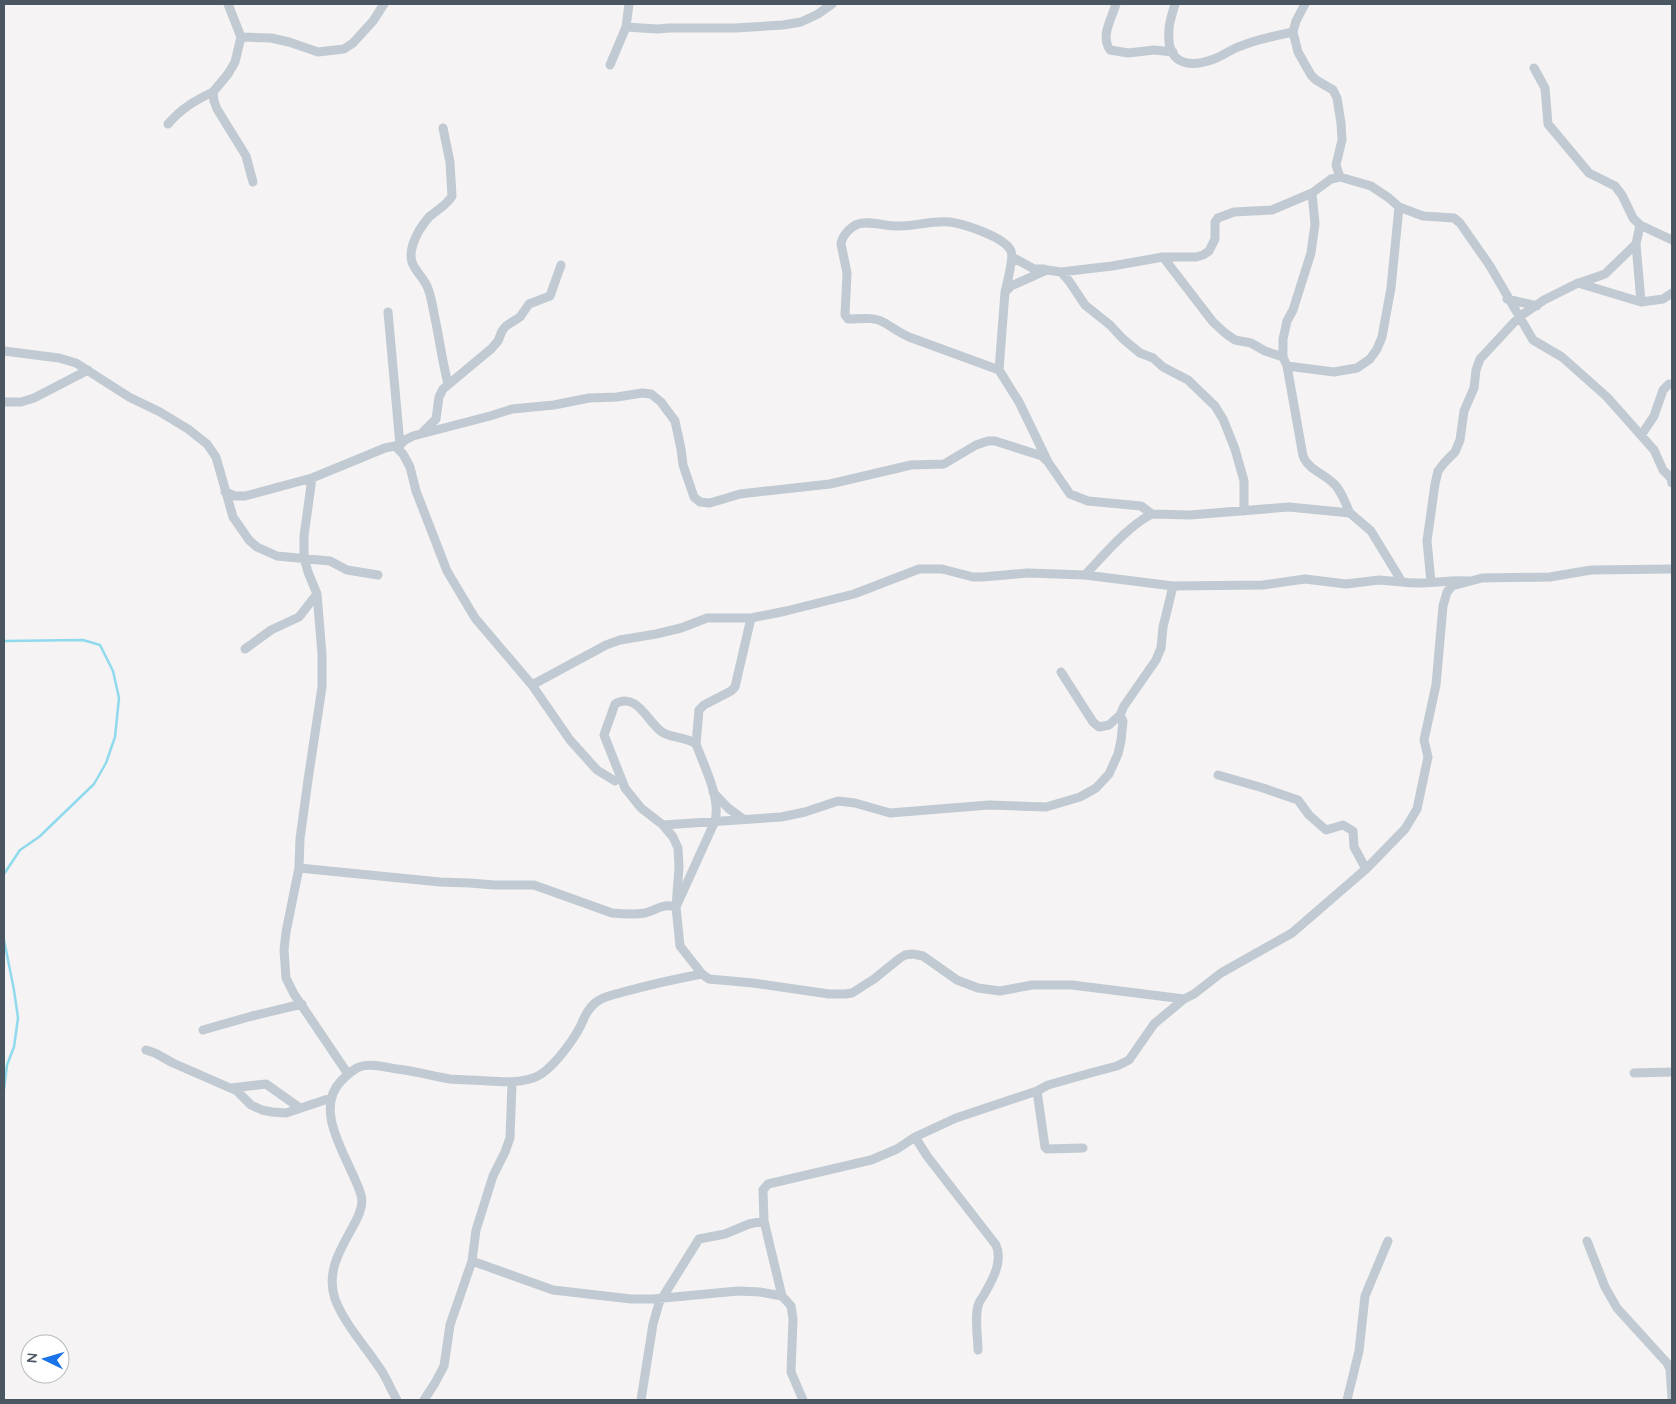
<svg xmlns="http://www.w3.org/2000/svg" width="1676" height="1404" font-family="Quicksand,sans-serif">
  <rect width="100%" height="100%" fill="#f5f3f3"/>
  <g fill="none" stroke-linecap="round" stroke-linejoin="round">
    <!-- stream -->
    <path stroke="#90daee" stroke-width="2.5" d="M4,641L83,640L100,645L113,671L119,698L115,737L106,763L94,784L39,837L20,850L4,874
      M4,940L14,990L18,1018L14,1047L7,1065L4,1089"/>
    <!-- minor -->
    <path stroke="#c1cad2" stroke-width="9" d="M228,4L241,37L235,62L228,74L213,92L214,101L217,109L246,156L253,182
      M1116,4C1112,18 1100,36 1110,50L1128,53L1154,50L1173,52
      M1175,4C1173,12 1169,21 1169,30C1166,63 1187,69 1214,59C1223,56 1231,49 1241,46C1258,39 1275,36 1293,32
      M1305,4L1296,21L1293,32L1298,52L1311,75L1316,80L1333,90L1337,98L1341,123L1342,140L1336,165L1340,177
      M626,27L657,29L669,28H736L783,25L801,22L818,14L832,4
      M241,37L271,38L289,42L318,52L344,49L353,43L373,21L384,4
      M610,65L626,27L629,4
      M1534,68L1545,88L1548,124L1589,173L1615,186L1622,195L1633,218L1640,225L1672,240
      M168,124C182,108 194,101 213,92
      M443,128L450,162L452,196C447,205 437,210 429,217C423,224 416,235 413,244C406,266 419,270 427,286C432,297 433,311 436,323C440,344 443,364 448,384
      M1640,225L1636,244L1641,302
      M1012,257L1034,269H1044
      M1163,257L1213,322L1225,333L1235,340L1251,343L1265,351L1283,357L1287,366L1303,456C1308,469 1322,473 1332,482C1341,489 1345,503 1350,513
      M1061,272L1069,281L1085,305L1110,325L1123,339L1140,353L1153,358L1163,367L1188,380L1215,406L1223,419L1235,449L1244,481V511
      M1579,283L1605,274L1636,244
      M1507,299L1537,306
      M388,312L400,445
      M4,351L59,358L76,363L129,397L160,412L188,429L207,444L216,457L233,517L249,540L257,547L277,556L330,561L347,570L378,575
      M1283,357V339L1287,321L1293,310L1311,253L1315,224L1312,193
      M1287,366L1334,372L1357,368L1370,359L1377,349L1382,337L1391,288L1399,207
      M999,370L909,337C900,333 893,328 885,323C874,316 860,319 848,319L845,315L847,273L841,244C842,236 850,227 858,224C868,220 888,227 900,226C916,226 933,220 950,222C964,224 1005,237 1011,251C1014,258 1007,283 1005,292
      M6,402H21L34,398L88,370
      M422,433L436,419L439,397L443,389L491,349L498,341L502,331L506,326L520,317L529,304L550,296L561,265
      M1642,434L1654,416L1663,390L1669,384
      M395,446L403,454L410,467L416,491L447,571L475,618L532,685L570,740L597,770L615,781
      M312,478L304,536V558L308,572L317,594L322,654V687L308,780L300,839L299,868L286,932L284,950L286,978L294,994L348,1074
      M225,492L235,496H245L312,478L385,448L400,445L405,440L413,436L490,416L512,409L554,405L589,398L617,397L642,393L651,394L661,402L675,421L681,449L683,465L694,497L700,502L710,503L740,494L830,484L911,465L944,464L976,445L988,441H995L1042,456L1046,460
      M1085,575L1173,586L1263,585L1305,579L1346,584L1379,580L1402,582
      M1469,581C1446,579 1424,586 1402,582L1371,531L1350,513L1289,507L1190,515L1152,514L1141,506L1088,501L1070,494L1048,462L1019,402L999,370L1005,292L1011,286L1047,270L1061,272L1112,266L1163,257H1196L1203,255L1209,251L1215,239V222L1218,218L1234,212L1272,210L1312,193L1331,179L1340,177L1371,186L1389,198L1399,207L1423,216L1454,218L1460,223L1490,266L1533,340L1562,357L1607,397L1654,450L1663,470L1671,478L1672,483
      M1431,582L1427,541L1435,484L1438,471L1445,462L1455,452L1460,440L1464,411L1474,388L1476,370L1480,359L1519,317L1544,300L1578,283L1641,302L1663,299L1672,293
      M245,649L271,630L299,617L317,594
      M1061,672L1093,722L1099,727L1109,725L1120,715L1124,706L1156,660L1161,648L1163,627L1173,586
      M532,685L606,645L620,640L656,634L681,628L707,618H751L786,611L854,594L919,569H942L973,577H982L1028,573L1085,575C1103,556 1129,525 1152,514
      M696,744L699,710L704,705L731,691L735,687L751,618
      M1218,775L1263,788L1298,800L1309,815L1326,830L1343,825L1353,831L1354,847L1366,869
      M713,792L728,808L743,819
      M663,825L781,817L805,812L838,801L855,803L890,813L989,805L1046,807L1080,797L1096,788L1109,774L1118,754L1121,741L1123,721L1120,715
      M299,868L440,882L470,883L494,885H534L612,913C623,914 634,915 645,913C657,910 662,903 676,907
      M676,907L715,821C721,798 704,766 696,744C686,737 671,738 662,732C648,723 637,691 615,704L604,735L625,788L641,808L663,825L673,837L678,848L679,867L676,907L680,946L702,974L709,979L753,983L829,994H845L852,993L874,979L900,958L905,955L913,954L923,956L957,980L978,988L1000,991L1032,985H1072L1184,999
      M203,1030L252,1016L302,1004
      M146,1050L155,1053L173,1063L237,1091L251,1105L262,1110L272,1112L286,1113L331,1098
      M1634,1073L1672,1072
      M231,1088L266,1084L300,1108
      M1037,1091L1045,1147L1047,1149L1083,1148
      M915,1137L927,1156L996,1245C1003,1261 993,1279 985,1293C983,1297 980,1300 979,1303C974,1314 978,1338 978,1350
      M1587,1241L1605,1287L1617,1308L1667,1363L1670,1369L1672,1398
      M472,1261L553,1290L631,1299H653L738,1291L760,1292L782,1296
      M397,1400C391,1390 387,1379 381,1370C366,1347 345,1325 335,1299C320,1255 369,1221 361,1195C352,1163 311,1112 341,1081C346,1076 352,1070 359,1067C371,1063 385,1067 397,1069C415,1071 432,1076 450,1079C462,1080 475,1080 488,1081C503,1082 518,1083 533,1078C550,1073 573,1041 581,1025C585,1016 587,1010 595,1003C603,996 614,995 623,992C649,985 675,979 702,974
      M424,1400L435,1383L444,1366L450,1325L472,1261L476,1230L493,1176L505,1152L510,1138L512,1083
      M641,1400L653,1324L659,1303L699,1239L725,1234L749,1224L764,1221
      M803,1400L791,1372L793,1319L791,1306L782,1296L764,1221L763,1190L768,1184L871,1160L897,1149L915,1137L956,1118L1037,1091L1048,1085L1094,1072L1117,1066L1129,1060L1154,1024L1184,999L1194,994L1221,973L1292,933L1366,869L1405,829L1417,809L1428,757L1424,740L1436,685L1443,606L1447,592L1452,586L1482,578L1550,577L1591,570L1672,569
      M1347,1400L1359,1351L1365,1296L1388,1241"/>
  </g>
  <!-- border -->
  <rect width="1676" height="1404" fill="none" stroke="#4a5661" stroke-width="10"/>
  <!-- north arrow -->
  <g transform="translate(45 1359) rotate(275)"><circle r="24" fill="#ffffff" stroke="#b7bbc0"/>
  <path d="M0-4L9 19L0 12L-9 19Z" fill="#1a73e8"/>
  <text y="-8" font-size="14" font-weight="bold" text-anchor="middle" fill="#4a5661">N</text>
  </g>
</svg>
